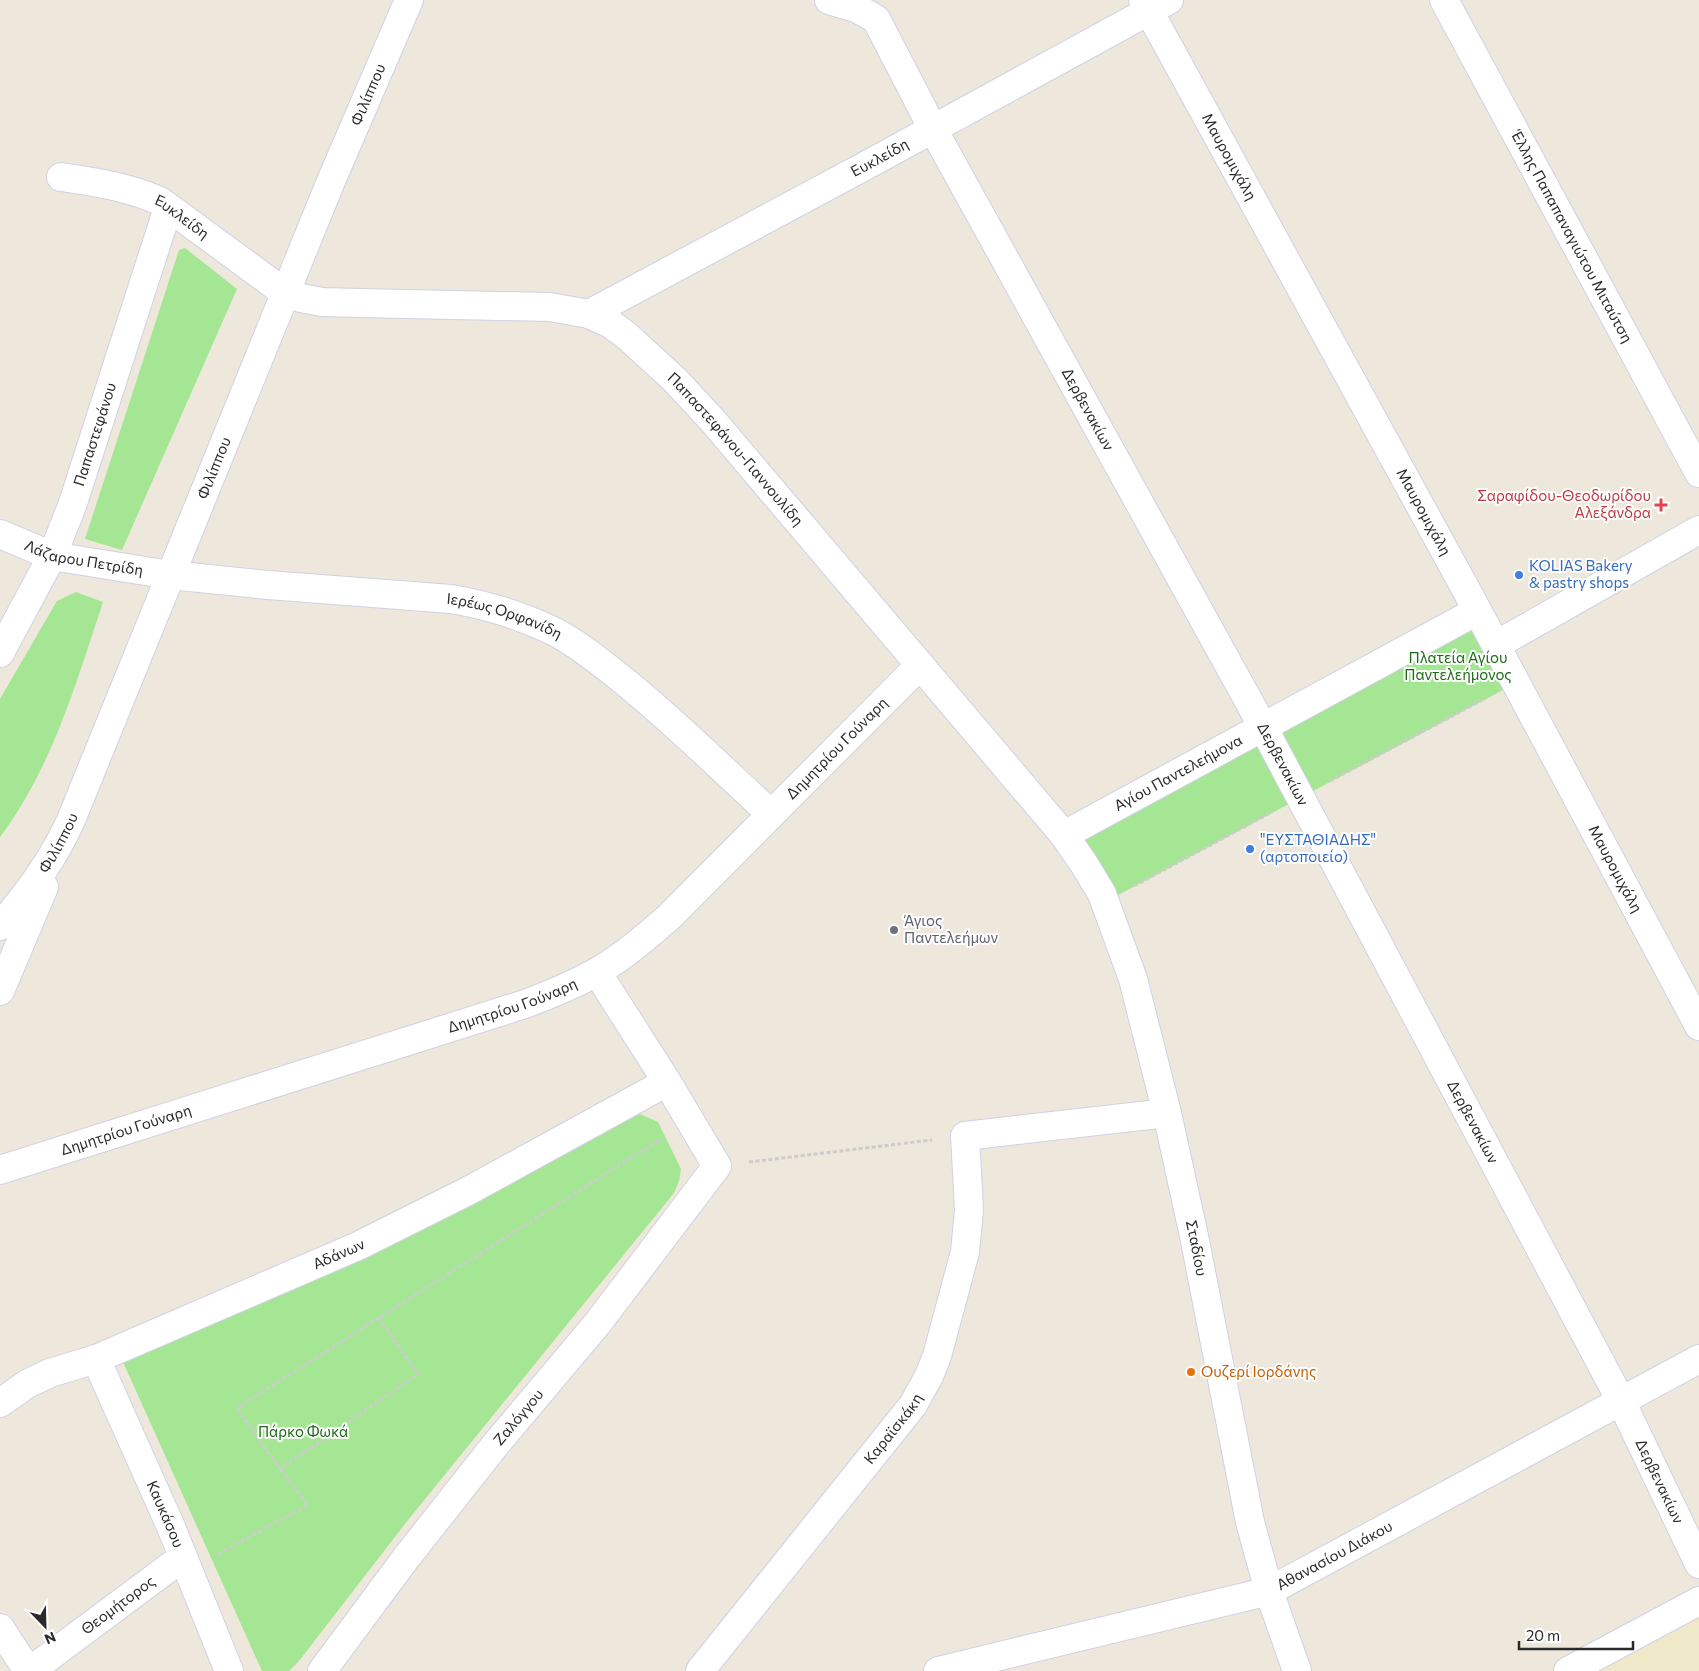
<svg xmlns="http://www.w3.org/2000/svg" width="1699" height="1671" font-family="Commissioner,sans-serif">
  <rect width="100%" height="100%" fill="#ede8db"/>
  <!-- education -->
  <path fill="#efe9c9" d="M1699,1617V1671H1595Z"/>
  <!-- green -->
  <path fill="#a4e694" d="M185,248L237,289L122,550L85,539L179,250Z
    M76,592L103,602C76,683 52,768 0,837V699L54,606L57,601Z
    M1477,611L1516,683L1105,902L1064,835Z
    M640,1114L658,1122L681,1169L679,1181L674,1193L408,1520L299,1661L289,1671H262L123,1362Z"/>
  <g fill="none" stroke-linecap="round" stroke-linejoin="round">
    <!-- minor casing -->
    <g stroke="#d0d1e4" stroke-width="30">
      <g id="minor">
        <path id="s1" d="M829,0L856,8L876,19L933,129L1263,727L1621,1401L1699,1564"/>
        <path id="s2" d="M1143,0L1469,595L1699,1026"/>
        <path id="s3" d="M1444,0L1699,473"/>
        <path id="s4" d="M61,177C96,182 128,187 160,201L277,287L301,298L322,302L360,303L550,307L589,314L611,324L627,336L675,380L713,421L1064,835L1084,864L1102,894L1133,979L1167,1113L1194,1236L1250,1522L1269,1591L1297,1671"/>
        <path id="s5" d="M589,314L865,166L1169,0"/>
        <path id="s6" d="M0,534L52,556L170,575L268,585L451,599C487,605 520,615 553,631C576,642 604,665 624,681C676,723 723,770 771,814"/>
        <path d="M1496,645L1699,530"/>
        <path id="s7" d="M0,653L52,556L72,506L168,208"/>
        <path id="s8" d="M1064,835L1477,611"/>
        <path id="s9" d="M0,926C29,893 53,860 71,820L331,181L409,0"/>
        <path d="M0,991L44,887"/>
        <path id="s10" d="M0,1170L525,1004C549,995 573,985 595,973C622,958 646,937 669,917L920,665"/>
        <path id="s11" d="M96,1359L171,1527L229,1671"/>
        <path id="s12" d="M0,1403L27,1384L50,1373L96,1359L358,1246L468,1191L667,1082"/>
        <path d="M0,1628L28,1671"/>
        <path id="s13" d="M30,1671L183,1557"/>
        <path id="s14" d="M322,1671L406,1558L496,1444L597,1324L717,1166L667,1082L597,972"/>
        <path id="s15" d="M700,1671L913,1405L929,1376L937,1356L965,1252L969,1210L965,1136L1167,1113"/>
        <path id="s16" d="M938,1671L1269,1591L1699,1359"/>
        <path d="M1568,1671L1699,1601"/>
      </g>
    </g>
    <!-- path -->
    <path stroke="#ccc" stroke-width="3" stroke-dasharray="4 2.5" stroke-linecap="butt" d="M1330,781L1486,698
      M1134,886L1272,812
      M749,1162L932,1140
      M379,1318L418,1374L280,1469L237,1408L662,1138
      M218,1554L308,1505L280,1469"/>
    <!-- minor -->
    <use href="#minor" stroke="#fff" stroke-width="28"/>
  </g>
  <!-- markers -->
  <path fill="#e0444e" stroke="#fff" stroke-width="2" d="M1658.5 497.5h5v5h5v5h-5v5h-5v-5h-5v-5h5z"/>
  <g fill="#3f7fe0" stroke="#fff" stroke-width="2">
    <circle cx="1519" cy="575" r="5"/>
    <circle cx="1250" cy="849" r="5"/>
  </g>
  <circle fill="#6b7280" stroke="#fff" stroke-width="2" cx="894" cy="930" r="5"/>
  <circle fill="#e8710a" stroke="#fff" stroke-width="2" cx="1191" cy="1372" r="5"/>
  <g text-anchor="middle" stroke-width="4" stroke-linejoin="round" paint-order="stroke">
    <!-- street labels -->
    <g font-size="15" fill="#2a2a2a" stroke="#fff">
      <text dy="5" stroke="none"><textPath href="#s9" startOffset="912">Φιλίππου</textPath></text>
      <text dy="5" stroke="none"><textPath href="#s2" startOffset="179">Μαυρομιχάλη</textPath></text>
      <text dy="5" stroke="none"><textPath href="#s5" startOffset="330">Ευκλείδη</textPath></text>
      <text dy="5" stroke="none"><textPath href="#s4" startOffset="129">Ευκλείδη</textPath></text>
      <text dy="5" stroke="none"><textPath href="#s3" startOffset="269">Έλλης Παπαπαναγιώτου Μιταύτση</textPath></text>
      <text dy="5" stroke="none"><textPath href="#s1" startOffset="495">Δερβενακίων</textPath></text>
      <text dy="5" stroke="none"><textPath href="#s7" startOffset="239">Παπαστεφάνου</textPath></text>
      <text dy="5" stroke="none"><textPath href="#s4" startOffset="764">Παπαστεφάνου-Γιαννουλίδη</textPath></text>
      <text dy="5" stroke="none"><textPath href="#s9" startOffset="508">Φιλίππου</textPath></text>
      <text dy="5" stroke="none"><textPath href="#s2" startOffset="584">Μαυρομιχάλη</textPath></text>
      <text dy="5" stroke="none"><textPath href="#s6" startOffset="88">Λάζαρου Πετρίδη</textPath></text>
      <text dy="5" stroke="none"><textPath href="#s6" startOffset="514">Ιερέως Ορφανίδη</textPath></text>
      <text dy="5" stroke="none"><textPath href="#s10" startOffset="958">Δημητρίου Γούναρη</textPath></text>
      <text dy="5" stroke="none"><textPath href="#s1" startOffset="900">Δερβενακίων</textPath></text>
      <text dy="5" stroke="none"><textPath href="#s8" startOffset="130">Αγίου Παντελεήμονα</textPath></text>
      <text dy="5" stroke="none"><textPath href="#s9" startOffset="102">Φιλίππου</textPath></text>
      <text dy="5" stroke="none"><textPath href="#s2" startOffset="989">Μαυρομιχάλη</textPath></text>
      <text dy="5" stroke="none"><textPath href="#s10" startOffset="538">Δημητρίου Γούναρη</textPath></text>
      <text dy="5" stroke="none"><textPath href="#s1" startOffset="1305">Δερβενακίων</textPath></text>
      <text dy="5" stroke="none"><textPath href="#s10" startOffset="132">Δημητρίου Γούναρη</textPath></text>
      <text dy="5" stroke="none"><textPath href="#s4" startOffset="1708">Σταδίου</textPath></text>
      <text dy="5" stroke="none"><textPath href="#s12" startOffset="371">Αδάνων</textPath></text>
      <text dy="5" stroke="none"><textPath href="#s14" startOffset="321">Ζαλόγγου</textPath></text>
      <text dy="5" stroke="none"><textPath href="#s15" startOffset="310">Καραϊσκάκη</textPath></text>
      <text dy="5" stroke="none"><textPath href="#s1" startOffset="1710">Δερβενακίων</textPath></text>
      <text dy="5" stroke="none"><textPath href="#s11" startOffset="170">Καυκάσου</textPath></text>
      <text dy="5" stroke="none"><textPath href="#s16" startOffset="415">Αθανασίου Διάκου</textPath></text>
      <text dy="5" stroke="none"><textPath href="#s13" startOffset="110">Θεομήτορος</textPath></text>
    </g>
    <!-- health labels -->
    <g font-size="15" fill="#be3a42" stroke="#fff" text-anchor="end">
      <text x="1651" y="501">Σαραφίδου-Θεοδωρίδου<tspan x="1651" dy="17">Αλεξάνδρα</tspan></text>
    </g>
    <!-- shop labels -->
    <g font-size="15" fill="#366cbe" stroke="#fff" text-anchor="start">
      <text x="1529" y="571">KOLIAS Bakery<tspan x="1529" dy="17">&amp; pastry shops</tspan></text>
      <text x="1260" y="845">"ΕΥΣΤΑΘΙΑΔΗΣ"<tspan x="1260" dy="17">(αρτοποιείο)</tspan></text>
    </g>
    <!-- park labels -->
    <g font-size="15" fill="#1c6a16" stroke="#fff">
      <text x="1458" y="663">Πλατεία Αγίου<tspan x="1458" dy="17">Παντελεήμονος</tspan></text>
      <text x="303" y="1437">Πάρκο Φωκά</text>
    </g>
    <!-- worship labels -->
    <g font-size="15" fill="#5b616d" stroke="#fff" text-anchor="start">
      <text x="904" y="926">Άγιος<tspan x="904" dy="17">Παντελεήμων</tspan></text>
    </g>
    <!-- food labels -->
    <g font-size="15" fill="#c56008" stroke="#fff" text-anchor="start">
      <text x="1201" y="1377">Ουζερί Ιορδάνης</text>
    </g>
  </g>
  <!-- north arrow -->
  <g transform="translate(45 1626) rotate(157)" stroke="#ffffff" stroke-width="4" paint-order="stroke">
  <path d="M0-4L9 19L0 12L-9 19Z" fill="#2a2a2a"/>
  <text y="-8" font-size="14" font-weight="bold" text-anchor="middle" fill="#2a2a2a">N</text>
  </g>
  <!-- scale -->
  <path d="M1519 1641v8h114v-8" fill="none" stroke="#2a2a2a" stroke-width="2.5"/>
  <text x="1526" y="1641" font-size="15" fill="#2a2a2a" stroke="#ffffff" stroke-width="4" paint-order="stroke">20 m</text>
</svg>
